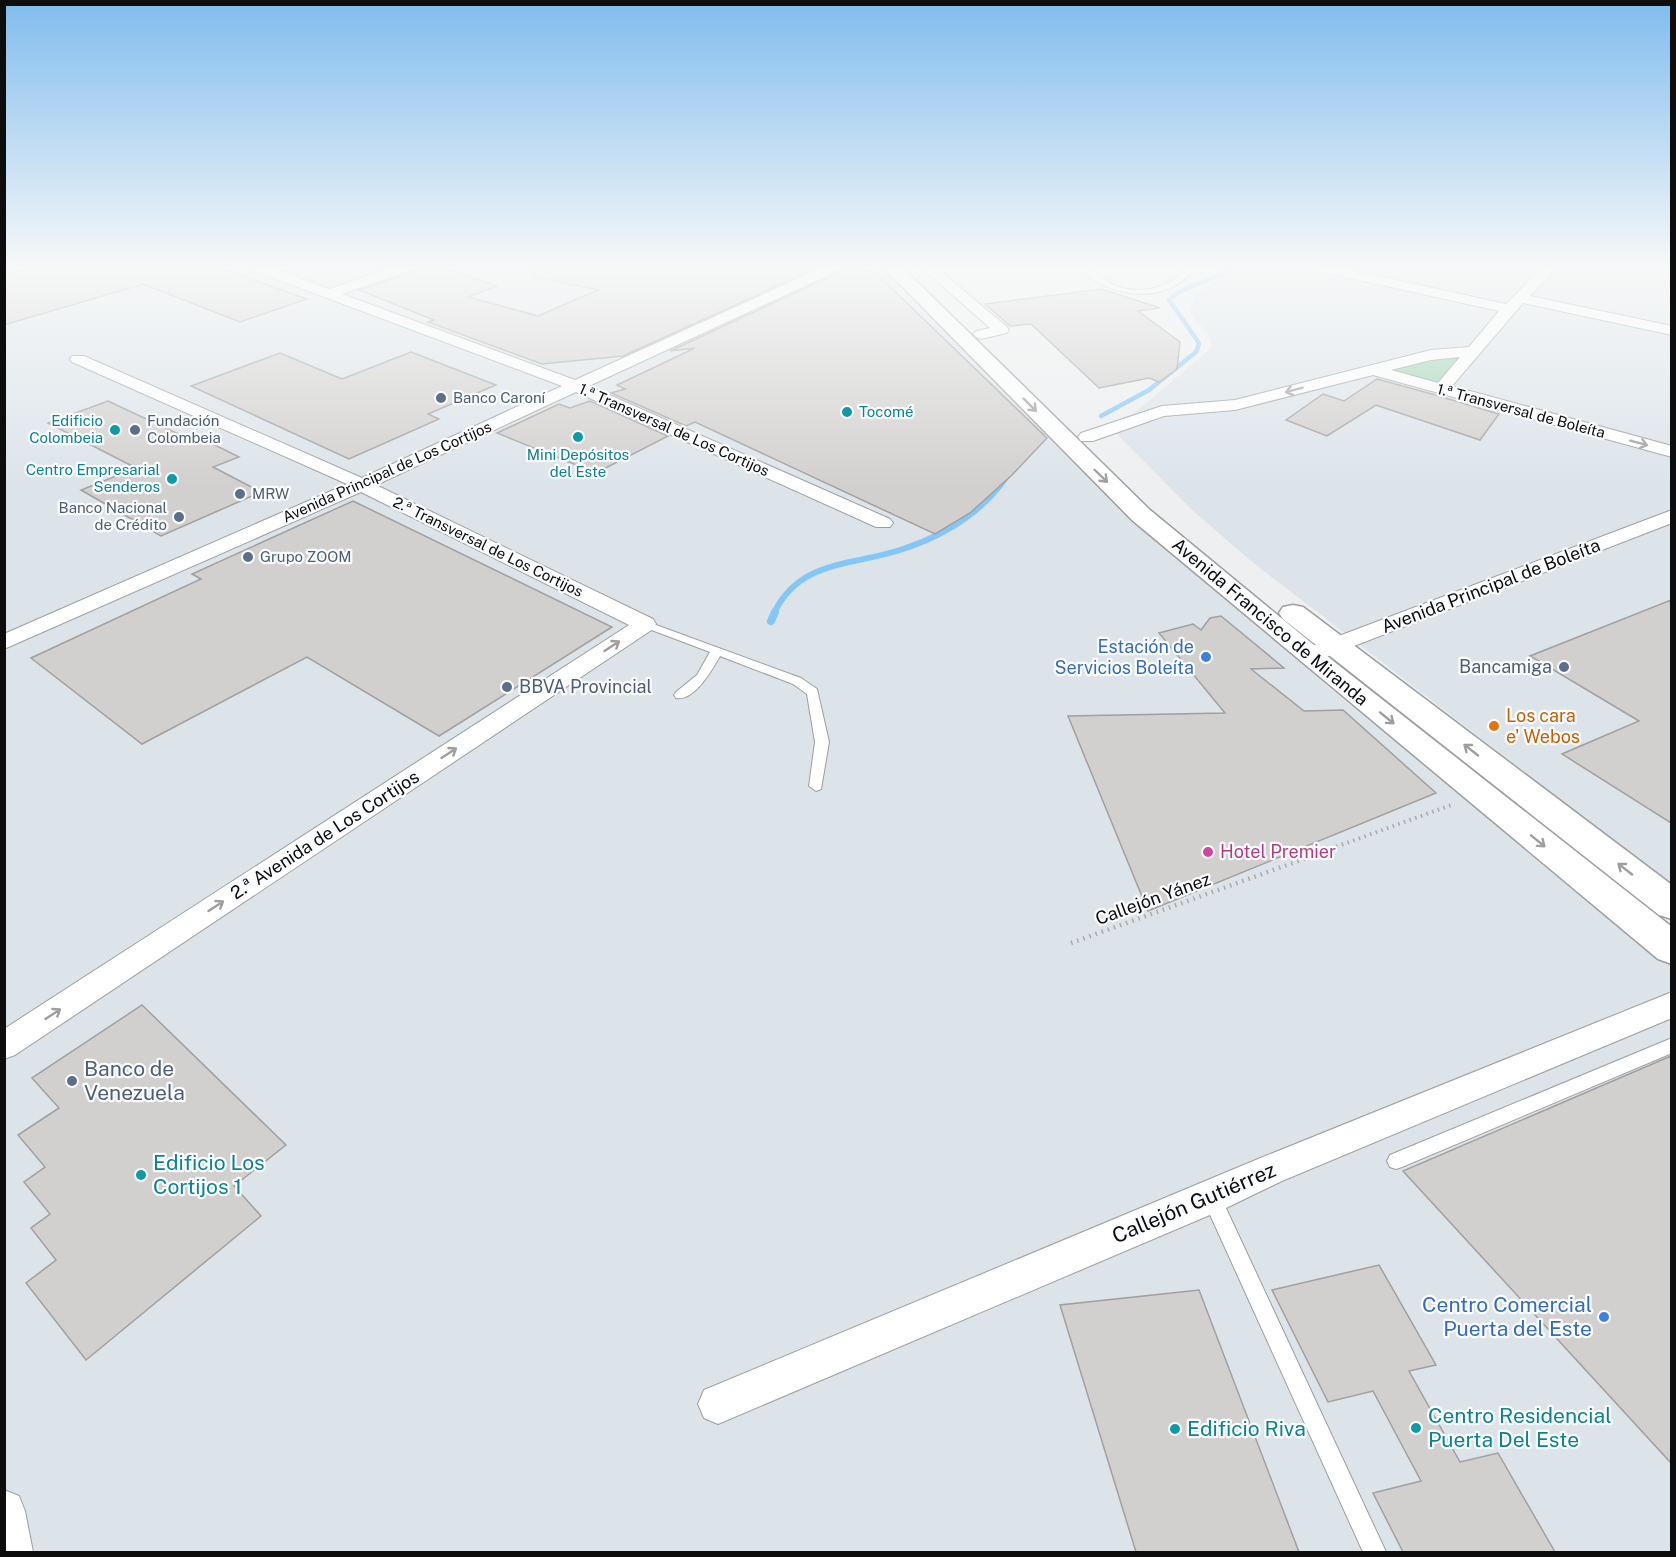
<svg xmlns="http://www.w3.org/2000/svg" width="1676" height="1557" font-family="'Public Sans',sans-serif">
  <rect width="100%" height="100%" fill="#edeff0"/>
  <!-- built -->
  <path fill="#dce4ea" d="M5,268H888L1006,395L1179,560L1339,696L1671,962V1552H5Z
    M1231,268H1671V885L1251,561L1191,509L1107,424L1132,414L1148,402L1212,347L1209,335L1189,312L1196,294Z"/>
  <!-- green -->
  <path fill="#9cd3b1" d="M1464,356L1435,384L1386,371L1443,357Z"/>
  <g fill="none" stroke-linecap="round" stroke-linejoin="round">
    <!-- stream-far2 -->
    <path stroke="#84c7f7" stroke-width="4.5" d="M1101,416L1149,390L1196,352L1199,344L1197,340L1169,300C1186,283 1212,283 1231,268"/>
    <!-- stream-far1 -->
    <path stroke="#84c7f7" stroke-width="6" d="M774,613C800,560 850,566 900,550C944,536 981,514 1007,476"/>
    <!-- stream -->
    <path stroke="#84c7f7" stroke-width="8" d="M771,621L775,612"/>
  </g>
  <!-- building -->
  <path fill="#d2d0cf" stroke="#a19f9f" stroke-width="1.5" d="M32,268H220L307,299L240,322L143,284L4,325V275Z
    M419,268H443L497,286L468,297L538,316L598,290L534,277V268H816L623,356L542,364L428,322L434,320L359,290L410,273Z
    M841,268H864L878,275L1047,438L1012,475L970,513L935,534L695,422L686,426L611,393L625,389L617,385L695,348L670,351L838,273Z
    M1101,289L1160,308L1138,311L1180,342L1177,369L1159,382L1149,378L1099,388L1031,324L1010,326L985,304Z
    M411,352L496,385L428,414L439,419L349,459L191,386L280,353L342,379Z
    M1377,379L1432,394L1499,414L1480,440L1376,405L1327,436L1286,420L1323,394L1344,401Z
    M108,401L189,439L197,436L239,457L213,467L261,492L161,536L81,490L136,468L48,423Z
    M590,401L668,436L596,473L497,433L559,404L570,408Z
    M353,501L612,627L439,736L307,657L142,744L31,658L201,579L192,574Z
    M1671,600V823L1562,754L1639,721L1530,656Z
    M1221,616L1284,668L1251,669L1304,711L1343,710L1436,793L1148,911L1068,716L1225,713L1159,633L1193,624L1201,630L1210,618Z
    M142,1005L286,1145L234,1186L261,1216L86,1360L26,1283L56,1260L31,1228L50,1214L24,1182L45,1167L18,1135L59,1108L32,1078Z
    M1671,1056V1463L1403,1171Z
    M1379,1265L1436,1365L1409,1371L1460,1462L1498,1453L1555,1552H1403L1373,1493L1421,1481L1373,1391L1328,1402L1272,1290Z
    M1199,1290L1299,1552H1136L1060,1305Z"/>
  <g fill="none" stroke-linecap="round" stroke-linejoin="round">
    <!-- lane casing -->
    <g stroke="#9c9e9f" stroke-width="2">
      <path id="lane" d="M1079,268C1092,268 1101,278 1112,284C1135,296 1167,289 1184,272L1183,268H1189L1192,272C1162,306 1108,297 1079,268Z
        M645,621L801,678L817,689L829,742L821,789L816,791L809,786L815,742L807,694L793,684L720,656C712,670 694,702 676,698L674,695L676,692L697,675L710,652L641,626L639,624Z
        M1672,1038V1053L1402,1167L1396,1169L1390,1167L1387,1161L1390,1155Z
        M1211,1188L1218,1191L1386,1552H1363L1202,1197L1204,1191Z"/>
    </g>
    <!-- street casing -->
    <g stroke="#9c9e9f" stroke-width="2">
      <path id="street" d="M253,268H272L329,289L391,268H411L409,271L342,294L575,380L821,268H839L837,271L589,386L890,519L893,523L890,527H876L576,392L376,485L653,619L656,624L653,629L15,1055L4,1059V1029L629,625L361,492L4,649V634L347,484L72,362L70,359L72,356H84L362,478L562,386L255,271Z
        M922,268H937L1007,327L1009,330L1007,333L981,339L976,337L973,334L976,331L990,328Z
        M1316,268H1341L1506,304L1542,268H1556L1530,296L1672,326V335L1523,303L1452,386L1672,446V457L1373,375L1235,410L1164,416L1093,441H1081L1078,437L1081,433L1162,406L1235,400L1431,350L1469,347L1499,311L1323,272ZM1460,357L1438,383L1391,370L1431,360Z
        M1672,510V523L1323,658L1315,660L1307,658L1304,653L1307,648Z
        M1672,992V1018L1282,1181L1224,1209L718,1424L704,1418L698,1404L704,1390L1258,1159Z
        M4,1490L19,1496L25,1511L33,1552H4Z"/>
    </g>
    <!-- secondary casing -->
    <g stroke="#9c9e9f" stroke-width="3">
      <path id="secondary" d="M884,268H903L1150,510L1337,664L1672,927V964L1658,959L1132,520Z
        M1293,605L1303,607L1672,885V919L1659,915L1283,619L1279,613L1283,607Z"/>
    </g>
    <!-- path-far1 -->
    <path stroke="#a8aaab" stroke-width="4" stroke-dasharray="1.5 4.5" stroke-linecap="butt" d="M1308,857L1454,804"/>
    <!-- path -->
    <path stroke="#a8aaab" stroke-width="4.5" stroke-dasharray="1.5 5" stroke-linecap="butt" d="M1071,943L1312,856"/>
    <!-- lane -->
    <use href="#lane" fill="#fff" fill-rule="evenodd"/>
    <!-- street -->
    <use href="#street" fill="#fff" fill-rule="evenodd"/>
    <!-- secondary -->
    <use href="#secondary" fill="#fff" fill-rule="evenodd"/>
  </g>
  <!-- one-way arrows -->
  <defs><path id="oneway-shaft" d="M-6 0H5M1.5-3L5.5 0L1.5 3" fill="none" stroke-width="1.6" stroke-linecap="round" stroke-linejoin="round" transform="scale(1.5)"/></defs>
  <g stroke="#9e9e9f">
    <use href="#oneway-shaft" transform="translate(1294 390) rotate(165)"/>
    <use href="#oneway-shaft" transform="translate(1030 405) rotate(45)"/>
    <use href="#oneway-shaft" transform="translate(1639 443) rotate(15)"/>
    <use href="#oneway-shaft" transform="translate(1101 476) rotate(44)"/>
    <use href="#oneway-shaft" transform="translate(612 646) rotate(-33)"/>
    <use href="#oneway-shaft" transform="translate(1387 718) rotate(39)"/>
    <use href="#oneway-shaft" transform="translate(1471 750) rotate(-142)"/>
    <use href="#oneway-shaft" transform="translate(449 753) rotate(-33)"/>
    <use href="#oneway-shaft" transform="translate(1538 841) rotate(39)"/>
    <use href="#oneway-shaft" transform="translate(1625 869) rotate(-142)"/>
    <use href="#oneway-shaft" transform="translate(216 906) rotate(-33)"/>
    <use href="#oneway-shaft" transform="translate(53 1014) rotate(-33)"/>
  </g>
  <!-- sky -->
  <linearGradient id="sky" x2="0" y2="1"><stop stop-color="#80bcee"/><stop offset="0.55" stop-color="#f7f8f8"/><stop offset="1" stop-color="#f7f8f8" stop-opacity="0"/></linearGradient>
  <rect width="1676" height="486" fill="url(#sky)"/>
  <!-- markers -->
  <g fill="#5c6f8a" stroke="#fbfcfe" stroke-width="2">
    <circle cx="441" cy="398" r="6"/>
    <circle cx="135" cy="430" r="6"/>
    <circle cx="240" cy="494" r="6"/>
    <circle cx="179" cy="517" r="6"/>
    <circle cx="248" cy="557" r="6"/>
    <circle cx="1564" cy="667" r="6"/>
    <circle cx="507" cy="687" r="6"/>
    <circle cx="72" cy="1081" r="6"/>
  </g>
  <g fill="#0f9aa8" stroke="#fbfcfe" stroke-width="2">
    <circle cx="847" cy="412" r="6"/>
    <circle cx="115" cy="430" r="6"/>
    <circle cx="578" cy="437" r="6"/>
    <circle cx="172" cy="479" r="6"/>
    <circle cx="141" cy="1175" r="6"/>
    <circle cx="1416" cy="1428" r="6"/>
    <circle cx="1175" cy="1429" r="6"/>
  </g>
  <g fill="#3f7fe0" stroke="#fbfcfe" stroke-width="2">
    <circle cx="1206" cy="657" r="6"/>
    <circle cx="1604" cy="1317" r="6"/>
  </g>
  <circle fill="#e8710a" stroke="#fbfcfe" stroke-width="2" cx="1494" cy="726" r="6"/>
  <circle fill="#d1479c" stroke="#fbfcfe" stroke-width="2" cx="1208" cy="852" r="6"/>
  <g text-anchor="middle" stroke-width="4.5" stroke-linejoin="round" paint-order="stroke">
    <!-- far-service labels -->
    <g font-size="15" fill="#4e5e75" stroke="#fbfcfe" text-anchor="start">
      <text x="453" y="403">Banco Caroní</text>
      <text x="147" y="426">Fundación<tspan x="147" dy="17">Colombeia</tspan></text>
      <text x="252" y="499">MRW</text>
      <text x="167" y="513" text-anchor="end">Banco Nacional<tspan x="167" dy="17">de Crédito</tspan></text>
      <text x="260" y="562">Grupo ZOOM</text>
    </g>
    <!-- far-street labels -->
    <g font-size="15" fill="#0d0d0e" stroke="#fbfcfe">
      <text transform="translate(1521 411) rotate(15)" y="5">1.ª Transversal de Boleíta</text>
      <text transform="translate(674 430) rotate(24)" y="5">1.ª Transversal de Los Cortijos</text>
      <text transform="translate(387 472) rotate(-24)" y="5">Avenida Principal de Los Cortijos</text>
      <text transform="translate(488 547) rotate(26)" y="5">2.ª Transversal de Los Cortijos</text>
    </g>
    <!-- far-culture labels -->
    <g font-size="15" fill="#0d838f" stroke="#fbfcfe" text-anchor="end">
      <text x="859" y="417" text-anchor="start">Tocomé</text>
      <text x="103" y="426">Edificio<tspan x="103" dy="17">Colombeia</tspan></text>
      <text x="578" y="460" text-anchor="middle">Mini Depósitos<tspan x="578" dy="17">del Este</tspan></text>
      <text x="160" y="475">Centro Empresarial<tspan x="160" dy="17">Senderos</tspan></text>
    </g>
    <!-- street labels -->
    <g font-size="18" fill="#0d0d0e" stroke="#fbfcfe">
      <text transform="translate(1491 586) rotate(-21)" y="6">Avenida Principal de Boleíta</text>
      <text transform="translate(1270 622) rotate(40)" y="6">Avenida Francisco de Miranda</text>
      <text transform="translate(325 835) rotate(-33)" y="6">2.ª Avenida de Los Cortijos</text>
      <text transform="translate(1153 899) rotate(-20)" y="6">Callejón Yánez</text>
    </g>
    <!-- shop labels -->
    <g font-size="18" fill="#366cbe" stroke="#fbfcfe" text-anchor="end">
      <text x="1194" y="653">Estación de<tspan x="1194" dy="21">Servicios Boleíta</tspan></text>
    </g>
    <!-- service labels -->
    <g font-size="18" fill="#4e5e75" stroke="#fbfcfe" text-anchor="end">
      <text x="1552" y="673">Bancamiga</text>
      <text x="519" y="693" text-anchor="start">BBVA Provincial</text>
    </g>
    <!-- food labels -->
    <g font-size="18" fill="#c56008" stroke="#fbfcfe" text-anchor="start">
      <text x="1506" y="722">Los cara<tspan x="1506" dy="21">e' Webos</tspan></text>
    </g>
    <!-- hotel labels -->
    <g font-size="18" fill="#b23c85" stroke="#fbfcfe" text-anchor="start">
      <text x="1220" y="858">Hotel Premier</text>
    </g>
    <!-- near-service labels -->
    <g font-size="21" fill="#4e5e75" stroke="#fbfcfe" text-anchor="start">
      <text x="84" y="1076">Banco de<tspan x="84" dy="24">Venezuela</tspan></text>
    </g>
    <!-- near-culture labels -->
    <g font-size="21" fill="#0d838f" stroke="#fbfcfe" text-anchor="start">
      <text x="153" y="1170">Edificio Los<tspan x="153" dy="24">Cortijos 1</tspan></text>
      <text x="1428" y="1423">Centro Residencial<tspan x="1428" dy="24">Puerta Del Este</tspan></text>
      <text x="1187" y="1436">Edificio Riva</text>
    </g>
    <!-- near-street labels -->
    <g font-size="21" fill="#0d0d0e" stroke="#fbfcfe">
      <text transform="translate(1194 1203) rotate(-23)" y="7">Callejón Gutiérrez</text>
    </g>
    <!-- near-shop labels -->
    <g font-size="21" fill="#366cbe" stroke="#fbfcfe" text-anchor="end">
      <text x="1592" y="1312">Centro Comercial<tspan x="1592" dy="24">Puerta del Este</tspan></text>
    </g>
  </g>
  <!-- border -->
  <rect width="1676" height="1557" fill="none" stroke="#0d0d0e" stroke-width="12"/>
</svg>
